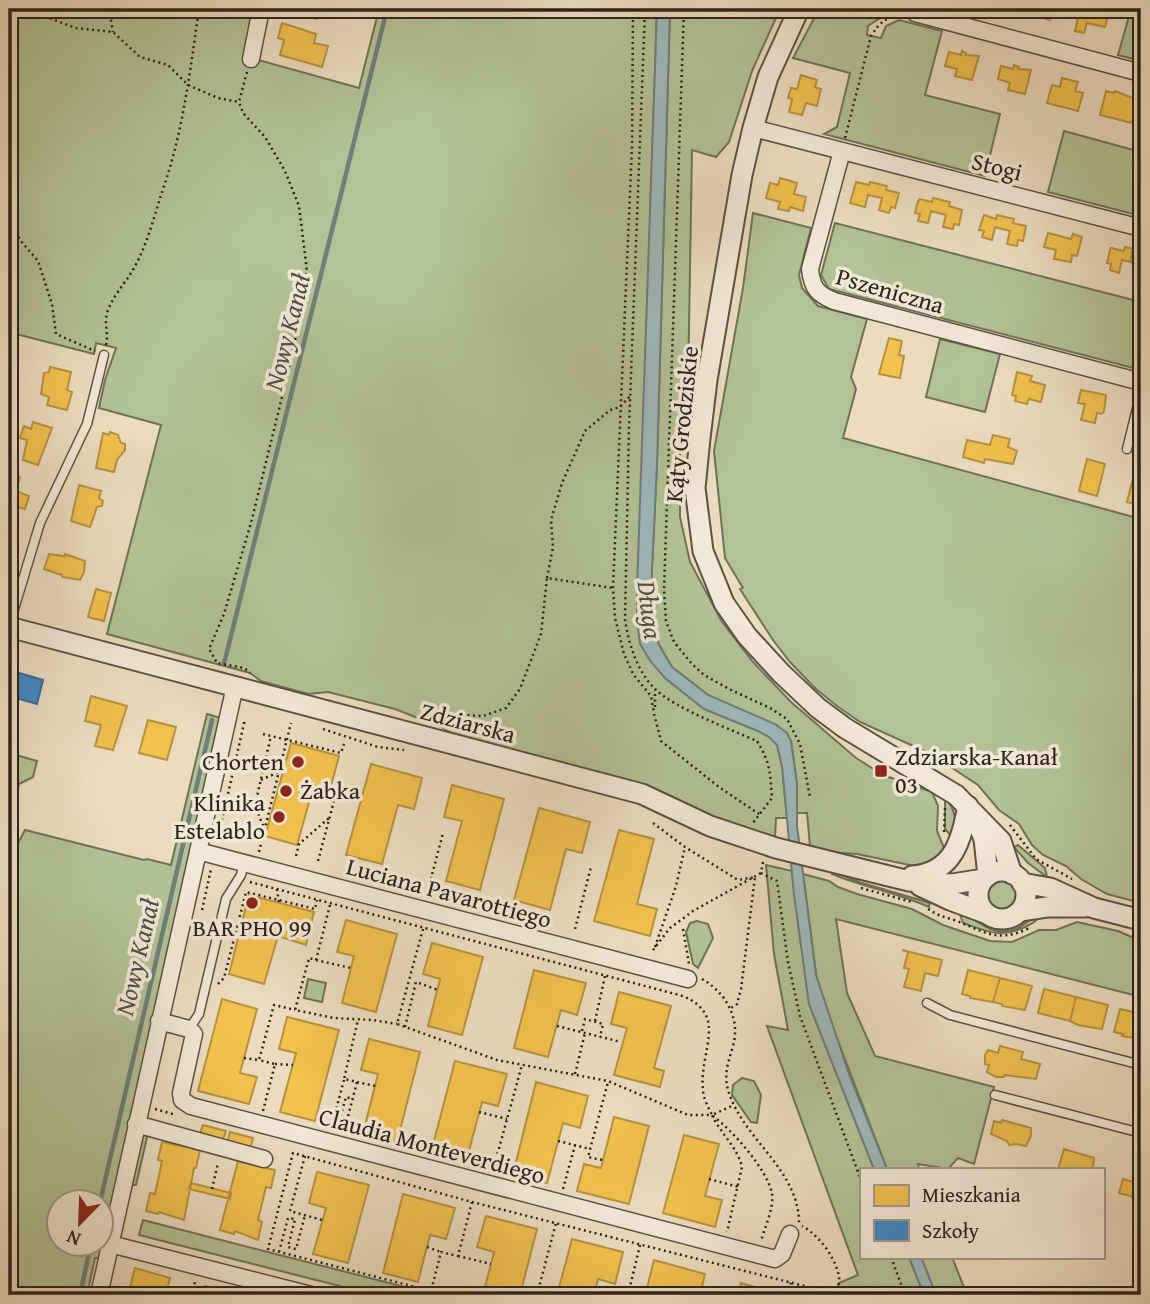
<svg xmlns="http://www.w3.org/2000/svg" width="1150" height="1304" font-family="'Gentium Book Plus',serif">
  <rect width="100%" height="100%" fill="#ebdcc0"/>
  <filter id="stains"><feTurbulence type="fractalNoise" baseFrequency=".00286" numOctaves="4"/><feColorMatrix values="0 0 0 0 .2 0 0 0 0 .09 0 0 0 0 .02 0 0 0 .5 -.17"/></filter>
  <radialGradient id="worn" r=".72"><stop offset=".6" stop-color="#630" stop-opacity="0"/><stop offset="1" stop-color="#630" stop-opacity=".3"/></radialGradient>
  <!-- green -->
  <path fill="#b2c296" stroke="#707258" stroke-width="2" fill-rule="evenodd" d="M9,9H253L244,56L359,88L379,9H657L637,621L665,678L704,709L758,731L770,737L777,745L782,766L787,818H776L775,838L762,837L631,784L451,733L441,727L395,709L328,692L308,694L261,681L250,673L107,634L161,425L99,408L105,380L116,348L96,343L94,354L16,334L9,358Z
    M670,9H780L752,71L729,142L716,157L692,150L688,386L680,396V517L690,562L722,622L753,662L791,702L856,758L883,775L932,792L938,806L937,831L944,848L947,851L919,867L857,854L826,852V850L810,846L807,813H797V784L791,741L708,695L672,667L659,645L653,628L651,590L657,464Z
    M819,9H894L868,26L867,35L881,38L886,26L899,20L942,31L925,95L1000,114L985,176L824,134L837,127L850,73L793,58Z
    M1131,9H1141V61L1118,55Z
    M1064,131L1141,152V216L1048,192Z
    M753,213L811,228L799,275L802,288L818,306L867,319L851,377L856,389L843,438L1141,519V903L1107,894L1081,879L1066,866L1043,855L1032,845L1019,824L999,810L978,785L931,754L860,722L837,706L816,689L790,662L773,640L740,589L743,588L725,558L714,451L743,288Z
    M835,223L1141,302V370L829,289L821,275Z
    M940,339L1000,354L985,412L926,397Z
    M207,714L221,718L100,1258H95L87,1295H50L9,1285V878L17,845L25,830L144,860L147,859L171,865ZM60,1202H102V1244H60Z
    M9,753L37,761L33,777L19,784L9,826Z
    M945,797C957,811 956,822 954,839L945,829Z
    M1018,845L1045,868L1047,877L1028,863L1014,847Z
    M766,865L792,871L809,1004L874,1169H861V1257H909L924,1295H835L839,1283L858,1275L767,1026L788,1030L774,954Z
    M833,871L859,882L930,903L929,907C898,893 864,887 832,874Z
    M803,874L829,881L838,887L857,894L912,909L943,925L990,941L1012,942L1039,930H1056L1077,922L1118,931L1141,941V997L836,919L847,993L875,1056L994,1087L974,1164L958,1158L948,1169L918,1164L919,1169H887L822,999L816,974Z
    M988 895a14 14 0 1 1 28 0a14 14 0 1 1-28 0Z
    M959,911C978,919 991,938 1015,929C1024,926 1030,917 1039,916C1036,922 1033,923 1027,926C1001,939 989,932 963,923Z
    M697,921L708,924L713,938L698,968L693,964L686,932L690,923Z
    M308,979L326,983L322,1002L304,998Z
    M742,1078L754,1081L761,1095L757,1123L751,1122L732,1095L733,1085Z
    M148,1133L136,1185H129L141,1137Z
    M143,1220L436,1295H375L139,1235Z
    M921,1257H952L967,1295H936Z"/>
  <!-- water -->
  <path fill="#9cb9bb" stroke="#707d7a" stroke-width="2" d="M657,9H670L657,464L651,590L653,628L659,645L672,667L708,695L775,724L787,733L791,741L797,784V826L816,975L850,1077L887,1169H874L809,1004L794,895L782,766L777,745L769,737L758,731L704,709L665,678L651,662L640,644L637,621V588Z
    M909,1257H921L936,1295H924Z"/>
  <!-- homes -->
  <path fill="#f2c14e" stroke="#b7923e" stroke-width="2" d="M293,9H331L330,13L319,9L317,19L292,12Z
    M1024,9H1053L1050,20L1037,16L1038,13Z
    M1080,9H1110L1105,27L1087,23L1084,33L1075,31Z
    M282,23L316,34L314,43L328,46L322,67L280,55L284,40L278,38Z
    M962,51L966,53V55L979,56L972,80L955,76L957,69L945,66L949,52L961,55Z
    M1014,65L1019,67L1018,69L1031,70L1025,94L1008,90L1010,83L998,79L1001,66L1013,69Z
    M801,75L817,80L815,87L821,89L817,106L806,103L802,115L789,112L792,99L788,98L791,88L797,89Z
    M1062,78L1078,82L1075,91L1083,93L1078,111L1047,103L1052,85L1060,87Z
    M1106,91L1114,93L1115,91L1138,100L1132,123L1100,115Z
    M780,178L797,183L794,194L806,197L803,211L790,207L789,211L778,209L780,202L766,198L770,183L778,185Z
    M856,182L869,185L870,182L887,186L886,190L899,193L895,208L891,207L889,213L879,210L882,198L868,195L865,207L850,203Z
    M933,198L950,202L949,206L962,210L959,225L954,224L953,229L943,227L946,215L931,211L928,223L918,221L920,214L915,213L918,201L920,199L932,202Z
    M984,215L996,219L997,215L1014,219L1013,223L1026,226L1023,241L1018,240L1017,246L1007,244L1010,231L995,227L992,240L982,237L984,231L979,230Z
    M1048,233L1071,239L1073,234L1082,237L1077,256L1072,255L1071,262L1054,259L1056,250L1044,247Z
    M1125,247L1133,249L1130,262L1122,260L1119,273L1110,270L1111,264L1107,263L1110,250L1111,248L1124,251Z
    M1133,249L1141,252V278L1134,276L1138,264L1130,262Z
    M889,338L902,341L899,355L904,356L900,378L879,374Z
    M50,367L71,372L67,390L72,392L67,410L47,405L49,397L41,394L44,373L49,372Z
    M1017,372L1032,376L1030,381L1045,385L1041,402L1029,399L1027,404L1015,401L1016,396L1012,395Z
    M1081,390L1106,395L1104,412L1101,414L1097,413L1095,423L1081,420L1085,404L1078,403Z
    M33,422L52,428L38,465L23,460L27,440L20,438L24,426L31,429Z
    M110,432L118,435L121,443L125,444V450L117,460L114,472L96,468L103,433L109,435Z
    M993,435L1010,439L1008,447L1017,451L1013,464L985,459L984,463L963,457L967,440L990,445Z
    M1087,459L1105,464L1097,496L1079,491Z
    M1139,470L1141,471V506L1127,502L1132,482L1136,483Z
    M9,473L20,477L16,491L29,496L25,509L9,505Z
    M79,485L101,491L99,498L103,501L102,506L97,507L90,527L71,521Z
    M49,554L65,556V554L85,561L84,572L80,580L62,577V575L44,569Z
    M96,589L111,593L104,621L88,617Z
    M91,696L127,706L113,750L95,746L101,725L85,721Z
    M148,720L176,727L167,760L139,753Z
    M291,743L339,756L330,790L314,785L297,845L265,836Z
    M371,764L422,778L414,809L398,805L382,864L346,855Z
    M452,785L504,799L480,890L446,881L462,821L444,817Z
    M539,808L590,822L582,853L566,849L550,910L514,900Z
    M619,830L654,839L637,904L657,909L650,936L594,921Z
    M249,895L314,912L306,945L278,936L264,984L229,974Z
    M346,920L397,934L376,1012L342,1003L354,956L337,952Z
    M432,943L483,957L462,1035L428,1026L440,979L423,974Z
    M902,950L942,960L938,976L925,973L921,991L904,987L909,969L904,968L908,952Z
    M534,970L586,983L577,1015L561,1010L548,1057L514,1048Z
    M968,970L1000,978L993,1002L970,998V996L962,994Z
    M1000,978L1032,986L1025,1010L1002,1006V1004L993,1002Z
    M1044,989L1076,997L1070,1021L1038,1013Z
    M619,992L671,1006L654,1068L664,1071L660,1087L614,1075L627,1028L611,1024Z
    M1076,997L1108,1005L1102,1029L1078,1025L1070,1021Z
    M222,999L257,1009L240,1073L257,1077L249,1104L198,1091Z
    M1120,1009L1141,1014V1039L1122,1036L1123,1034L1114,1032Z
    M287,1017L339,1030L315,1121L280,1112L296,1053L279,1049Z
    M369,1039L420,1052L397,1142L363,1133L378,1074L361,1070Z
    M1000,1046L1023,1052L1021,1059L1040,1064L1036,1079L1005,1075L1004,1077H996L987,1072L989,1065L985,1064V1055L988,1050L998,1053Z
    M455,1061L507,1074L498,1106L482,1102L466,1162L431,1152Z
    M536,1082L588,1096L580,1128L563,1123L547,1183L513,1174Z
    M614,1117L649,1126L629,1204L577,1191L584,1164L601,1168Z
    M1002,1120L1031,1128V1136L1026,1146L1016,1144L1009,1145L1007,1141L991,1134L994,1121L1001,1123Z
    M203,1125L226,1131L222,1142L199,1136Z
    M230,1132L253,1138L250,1149L227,1143Z
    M684,1135L719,1144L705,1196L722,1200L715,1227L663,1213Z
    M162,1142L200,1150L196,1168H194L184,1220L159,1212L158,1214L146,1211L150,1193L155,1194L162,1161L158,1160Z
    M1064,1149L1094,1158L1093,1169H1058Z
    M238,1161L275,1170L271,1188L266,1187L258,1220L262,1222L258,1240L235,1231L234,1234L220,1230Z
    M317,1172L369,1185L348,1263L313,1254L326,1208L309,1203Z
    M1123,1179L1138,1183L1137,1186L1141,1188V1185V1199L1119,1193Z
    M191,1183L231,1193L230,1199L189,1189Z
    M403,1194L455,1208L446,1239L430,1235L418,1282L383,1273Z
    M486,1216L537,1229L520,1295H483L494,1252L477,1247Z
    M572,1239L623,1252L615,1284L598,1279L594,1295H557Z
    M654,1260L705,1274L700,1295H659L646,1292Z
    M135,1268L170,1278L166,1295H128Z
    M741,1283L776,1293V1295H738Z
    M205,1286L240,1295H203Z"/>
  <!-- schools -->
  <path fill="#3f88c5" stroke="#3a6a91" stroke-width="2" d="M9,670L43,680L37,704L9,696Z"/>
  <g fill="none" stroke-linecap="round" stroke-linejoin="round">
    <!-- stream -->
    <path stroke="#707d7a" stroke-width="4.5" d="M224,664L387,9
      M100,1202L212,720
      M80,1295L91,1244"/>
    <!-- service casing -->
    <g stroke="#5c5143" stroke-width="11">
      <path id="service" d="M1127,449L1141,392
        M9,626L40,523L87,424L104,355
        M9,836H11
        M927,1003L950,1015L1141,1065
        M189,1029L199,1014L226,899L241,875L244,863
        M995,1095L1141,1133"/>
    </g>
    <!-- minor casing -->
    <g stroke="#5c5143" stroke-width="19">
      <path id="minor" d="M915,13L1141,73
        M251,59L261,9
        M753,128L1141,228
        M842,151L810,269C812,288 817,294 834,301L1141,382
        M198,851L688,979
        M159,1021L189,1029L194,1034L181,1093L182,1100L191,1106L775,1259L782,1254L790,1234
        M136,1124L264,1159
        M110,1244L311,1295
        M99,1295L235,686"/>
    </g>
    <!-- tertiary casing -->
    <g stroke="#5c5143" stroke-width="23">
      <path id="tertiary" d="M799,9L768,77L753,128L742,175L707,380L700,438L695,488L703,551L724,603L747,636L781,673L818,708L845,728L956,795L1001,841L1012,874
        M9,627L642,794L710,826L776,848L909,881L952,884L984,879
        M976,819L984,839L988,876
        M978 895a24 24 0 1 1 48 0a24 24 0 1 1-48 0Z
        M912,876C954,873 961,840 968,806
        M1022,883L1050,888L1094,908L1141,920
        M920,886L950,900L985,913
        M1020,911L1047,907H1085"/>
    </g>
    <!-- path -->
    <path stroke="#2d2319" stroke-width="2.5" stroke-dasharray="2 3.5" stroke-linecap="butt" d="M24,9L76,28L113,32L140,57L168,65L188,85L218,98L239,102
      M91,9L93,17H110
      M109,9L113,32
      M633,9L632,146L613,588L615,618L624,654L633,674L651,696L654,713
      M645,9L629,427L625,620C629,645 637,671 655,689C674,708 732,730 757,741C771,764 770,773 772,798L752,824
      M684,9L664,590L666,621L674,642L692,664L704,675L729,689L770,708L787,719L800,744L810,797
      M247,72L239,102L243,113L265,137L285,171L299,206L307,271L302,309L285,385L251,523L224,614L209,649L217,663L244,668L250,673
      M845,138L871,36C879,23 886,17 901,15
      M9,217L20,240L38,261L52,304L56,334L95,351
      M106,345C109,334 104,325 107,313C113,295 125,284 134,268C147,245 154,217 162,192C183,133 190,71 199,9
      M547,578L553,547L551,520L562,483L585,431L610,410L620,407L631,395
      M655,707V690
      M654,714L661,741L719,787L759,814
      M462,715L483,716L506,708L520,689L541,634L547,578L613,588
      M323,729L378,747L404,750
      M263,734L341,753L345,741
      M261,780L279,772
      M653,823L685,847L738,880L755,877L741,989L737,1004L731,1008
      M1010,825L1036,859L1072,879
      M265,831L255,805L271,736
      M944,832L945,808
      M217,842L245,719
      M259,852L291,723
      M296,856L299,844L329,818
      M318,861L334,801L329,792L319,790
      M763,862L761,873L777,881L788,962L800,1016L861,1180
      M250,882L683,996C729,1016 699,1051 703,1089C703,1098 708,1107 712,1115L734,1105
      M861,888L912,902
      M277,889L279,903
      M428,890L443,833
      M330,905L316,960L309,958L295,1010L334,1018L373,1020L397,1024
      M928,909C937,915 944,917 954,920C984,931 997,944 1029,928
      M202,910L211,869
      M423,929L397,1024L497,1060L608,1081L688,1115H712C720,1133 738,1148 742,1167L727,1232
      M575,929L591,867
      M683,929L689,964
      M655,947L676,886L685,847
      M653,950L670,928L693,911L761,873
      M316,960L351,968
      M702,979C725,992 741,1018 733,1046C728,1063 723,1076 729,1093C745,1141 799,1170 799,1223
      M218,984L224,978L246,892L315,909L317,900
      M595,1021L605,976
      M557,1026L621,1042
      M405,1027L416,982L438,990
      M582,1031L585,1019L603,1024L600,1037
      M244,1058L259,1060
      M275,1064L293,1065
      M575,1074L585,1033
      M344,1080L332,1124L338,1125L346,1097L353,1099
      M357,1082L375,1086
      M155,1109L176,1115
      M263,1111L275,1064L259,1060L274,1005L295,1010
      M479,1112L507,1119
      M713,1116C732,1130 768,1170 772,1194C774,1208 765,1227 761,1241
      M344,1132L357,1082L344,1079L358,1020
      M558,1141L590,1149
      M305,1156L290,1211L322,1220
      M602,1160L588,1157L608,1082
      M493,1170L522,1065
      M709,1179L739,1187
      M212,1189L218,1163
      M563,1189L575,1145
      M472,1202L458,1256L441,1252L431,1291L268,1249L293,1153L472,1202L836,1294C837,1289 840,1282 839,1277C836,1258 819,1235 802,1226
      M427,1247L441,1252
      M279,1252L288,1218L295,1219L288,1247L296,1249L305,1215
      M458,1256L491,1264
      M891,1257L905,1295
      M595,1291L611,1295
      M192,1295L195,1282
      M537,1295L556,1223
      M628,1295L640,1245
      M787,1295L791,1282"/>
    <!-- service -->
    <use href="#service" stroke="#f2e8d6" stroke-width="8"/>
    <!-- minor -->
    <use href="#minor" stroke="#f2e8d6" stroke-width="16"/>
    <!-- tertiary -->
    <use href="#tertiary" stroke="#f2e8d6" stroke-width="19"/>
  </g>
  <!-- markers -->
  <g fill="#8f2418" stroke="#f2e8d6" stroke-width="2.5">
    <circle cx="298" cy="762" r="7"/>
    <rect x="874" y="764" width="14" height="14" rx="3.5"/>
    <circle cx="286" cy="791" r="7"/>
    <circle cx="279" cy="817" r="7"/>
    <circle cx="252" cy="903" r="7"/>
  </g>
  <g text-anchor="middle" stroke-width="7" stroke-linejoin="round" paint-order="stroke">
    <!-- street labels -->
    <g font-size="24" fill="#2d2319" stroke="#f2e8d6">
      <text transform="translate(997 167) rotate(14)" y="8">Stogi</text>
      <text transform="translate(890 291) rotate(16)" y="8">Pszeniczna</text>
      <text transform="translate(682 424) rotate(-84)" y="8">Kąty Grodziskie</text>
      <text transform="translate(468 723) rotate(15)" y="8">Zdziarska</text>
      <text transform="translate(449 893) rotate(15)" y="8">Luciana Pavarottiego</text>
      <text transform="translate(432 1146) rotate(15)" y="8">Claudia Monteverdiego</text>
    </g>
    <!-- poi labels -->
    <g font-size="24" fill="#2d2319" stroke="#f2e8d6" text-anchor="start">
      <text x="895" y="765">Zdziarska-Kanał<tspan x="895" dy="28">03</tspan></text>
      <text x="284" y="770" text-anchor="end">Chorten</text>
      <text x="300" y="799">Żabka</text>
      <text x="265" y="811" text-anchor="end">Klinika<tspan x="265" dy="28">Estelablo</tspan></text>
      <text x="252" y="936" text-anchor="middle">BAR PHO 99</text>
    </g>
    <!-- water labels -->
    <g font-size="26" font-style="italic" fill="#4e504a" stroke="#f2e8d6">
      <text transform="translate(287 332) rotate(-76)" y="9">Nowy Kanał</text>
      <text transform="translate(650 610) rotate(83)" y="9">Długa</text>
      <text transform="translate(137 957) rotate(-77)" y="9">Nowy Kanał</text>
    </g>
  </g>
  <!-- margin -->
  <rect width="1150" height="1304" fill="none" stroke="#ebdcc0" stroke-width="35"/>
  <rect x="10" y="10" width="1129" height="1283" fill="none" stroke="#2d2319" stroke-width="3.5"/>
  <rect x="18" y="18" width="1115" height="1269" fill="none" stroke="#2d2319" stroke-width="2"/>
  <!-- legend -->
  <rect x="860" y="1168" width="245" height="91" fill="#f2e8d6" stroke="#a3998a" stroke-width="2"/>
  <rect x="874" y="1185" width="35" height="21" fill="#f2c14e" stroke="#a3998a" stroke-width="2"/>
  <text x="922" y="1202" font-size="21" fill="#2d2319">Mieszkania</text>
  <rect x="874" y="1220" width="35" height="21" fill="#3f88c5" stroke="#a3998a" stroke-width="2"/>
  <text x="922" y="1238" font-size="21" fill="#2d2319">Szkoły</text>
  <!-- north arrow -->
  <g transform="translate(80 1223) rotate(203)"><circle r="33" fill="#f2e8d6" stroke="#a3998a" stroke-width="2"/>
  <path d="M0-5L12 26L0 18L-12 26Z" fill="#8f2418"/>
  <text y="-10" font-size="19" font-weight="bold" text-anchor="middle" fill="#2d2319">N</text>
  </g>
  <rect width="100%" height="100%" filter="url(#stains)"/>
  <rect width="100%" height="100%" fill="url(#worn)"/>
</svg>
